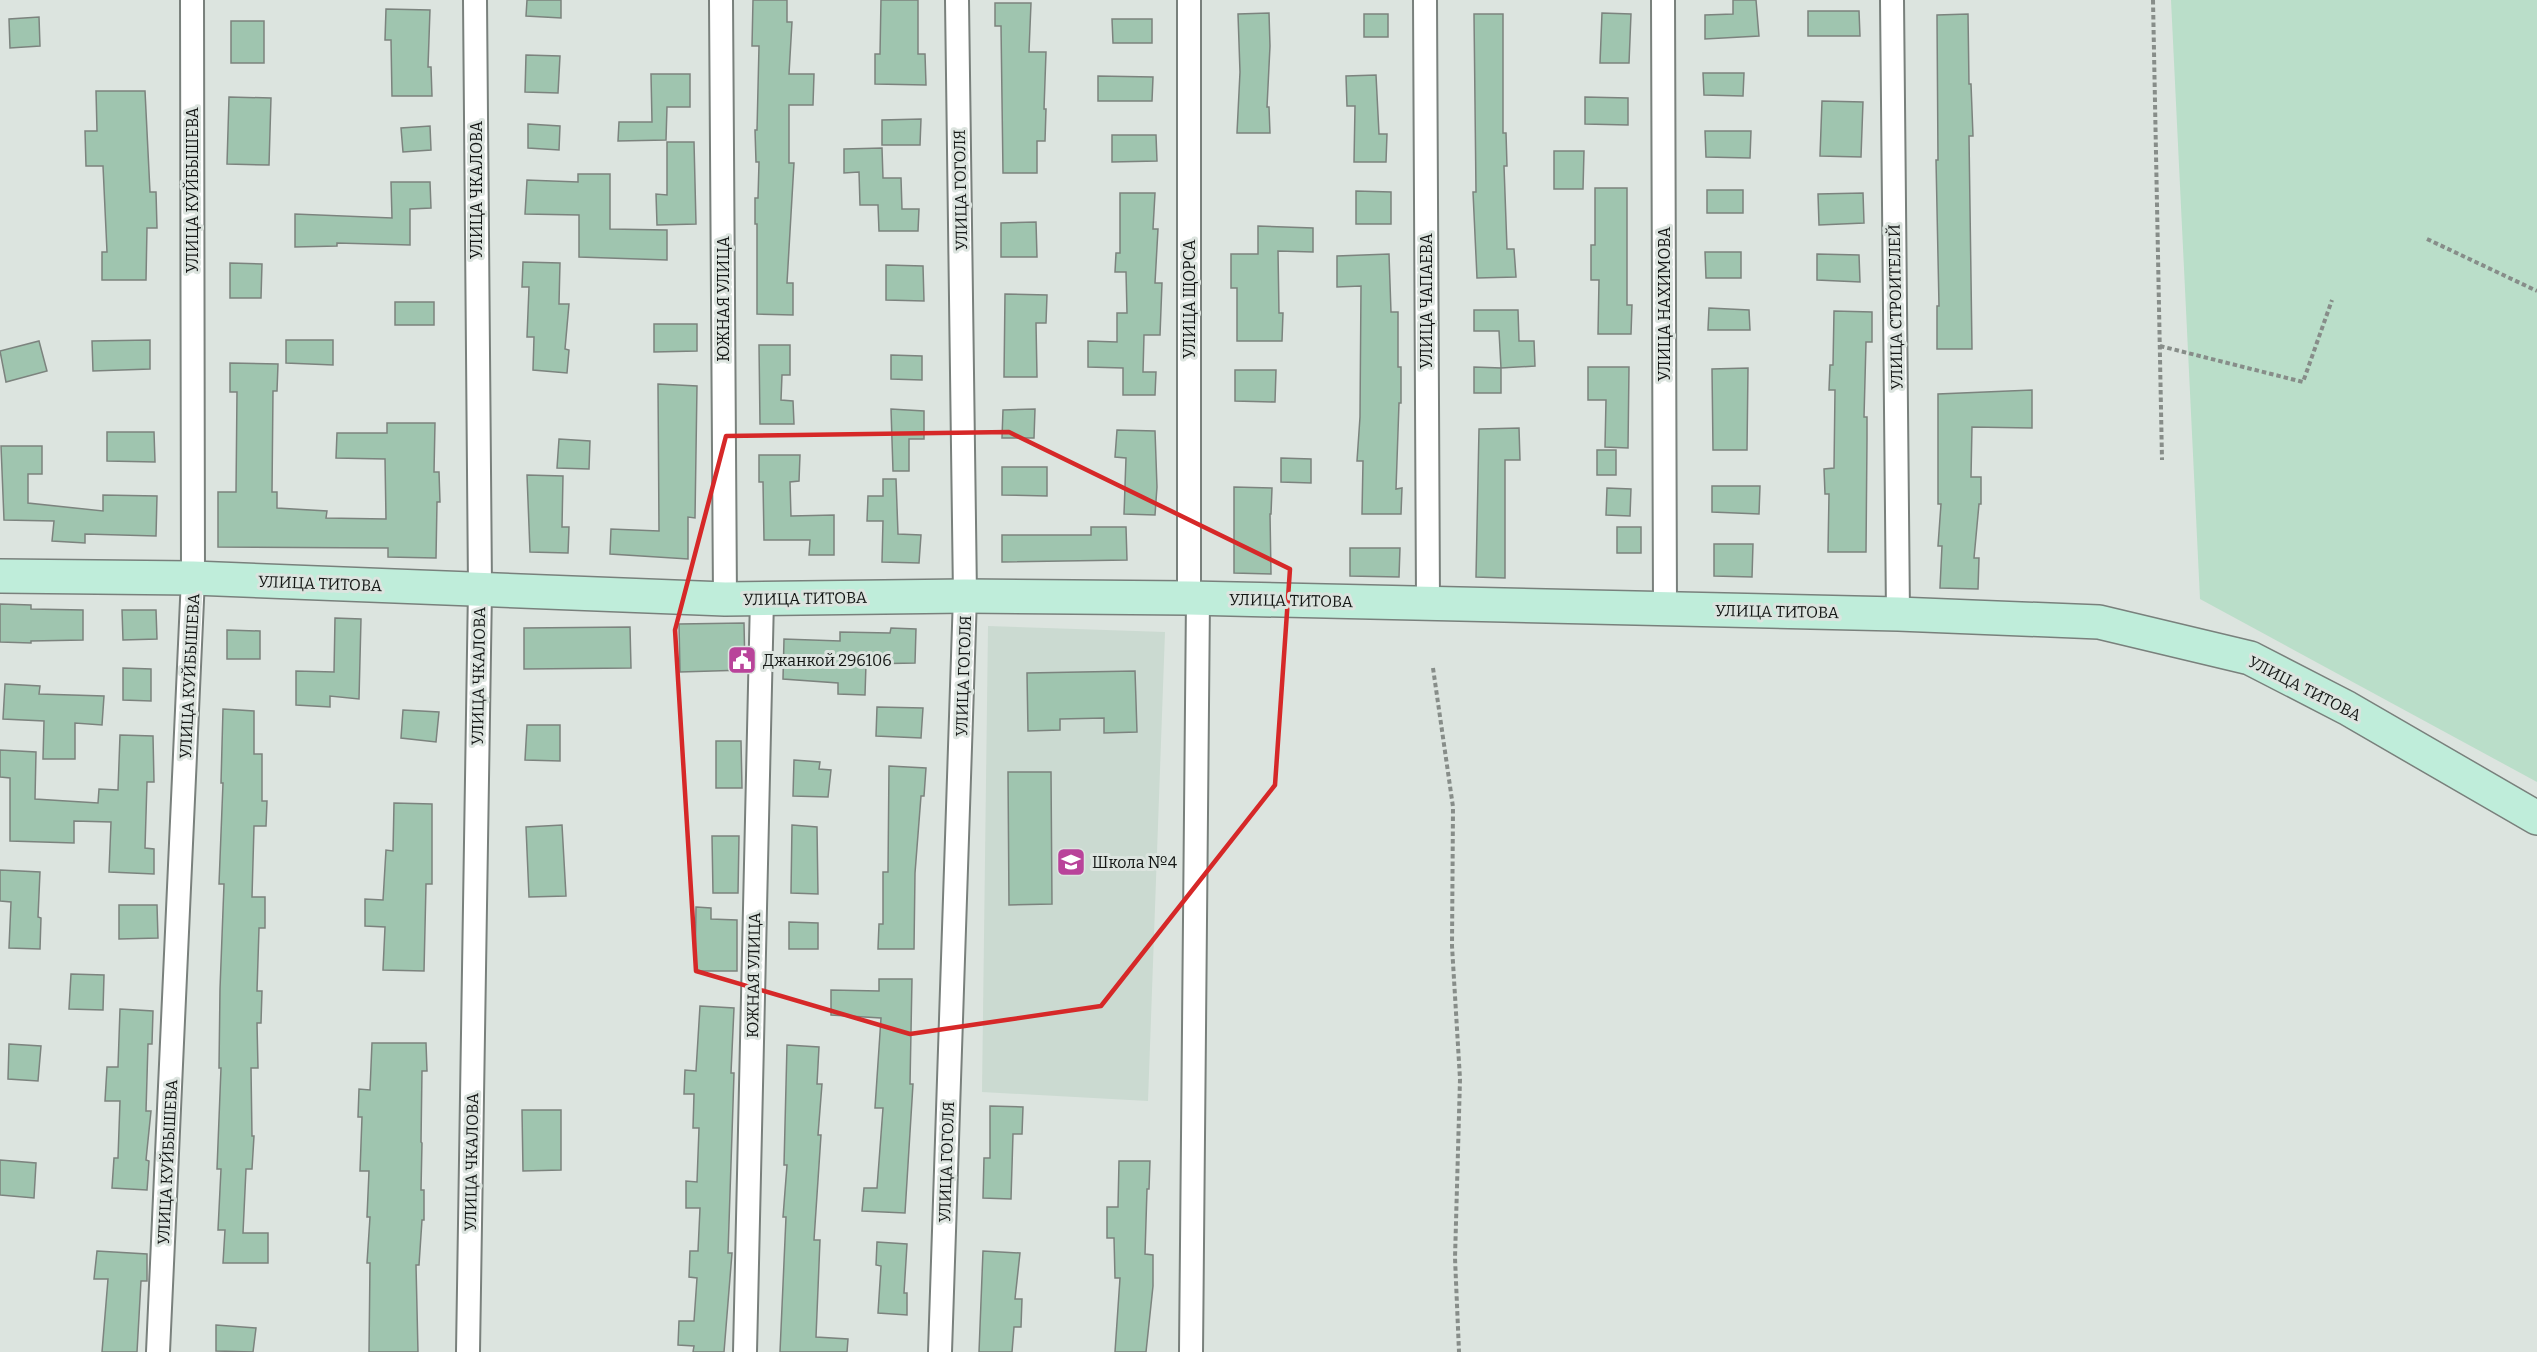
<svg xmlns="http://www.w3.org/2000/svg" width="2537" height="1352" font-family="Bitter,serif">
  <rect width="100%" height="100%" fill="#dce4df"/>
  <!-- built -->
  <path fill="#cbdad1" d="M988,626L1165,632L1148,1101L982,1092Z"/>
  <!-- green -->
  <path fill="#badec9" d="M2171,0H2537V782L2200,599Z"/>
  <!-- building -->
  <path fill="#9fc5af" stroke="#7c837e" stroke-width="1.5" d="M527,0H561V18L526,16Z
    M753,0H787V22H792L789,74H814L813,105H789V163H794L787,283H793V315L757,314V224H755V198H758L759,162H756L755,130H757L759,46H752Z
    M881,0H918V54H925L926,85L875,84V54H880Z
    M1733,0H1756L1759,36L1705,39V15L1733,14Z
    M995,3H1031L1029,52H1046L1044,109H1046L1045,141H1037V173H1003L1001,26H995Z
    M386,9L430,10L428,67H431L432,96H392L391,40H385Z
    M1808,11H1859L1860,36H1808Z
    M1269,13L1270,46L1267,107H1269L1270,133H1237L1240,72L1238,14Z
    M1602,13L1631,14L1629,63H1600Z
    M1364,14H1388V37H1364Z
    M1474,14H1503V133H1506L1507,166H1504L1507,249H1514L1516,277L1477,278L1473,192H1476Z
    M1968,14L1969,84H1971L1973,136H1969L1972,349H1937V306H1939L1936,160H1938L1937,15Z
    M39,17L40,46L10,48L9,19Z
    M1112,19H1152V43H1113Z
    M231,21H264V63H231Z
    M526,55L560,56L558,93L525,92Z
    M1703,73H1744L1743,96L1704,95Z
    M651,74H690V107H667L666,140L618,141L619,122H652Z
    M1376,75L1379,134H1387L1386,162H1354L1355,106H1347L1346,76Z
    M1098,76L1153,77L1152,101H1098Z
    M96,91H145L150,192H156L157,228H147L146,280H102V252H107L103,166H86L85,131H97Z
    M229,97L271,98L269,165L227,164Z
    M1585,97L1628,98V125L1585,124Z
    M1822,101L1863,102L1861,157L1820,156Z
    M921,119L920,145H882V120Z
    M528,124L560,126L559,150L528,148Z
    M430,126L431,150L403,152L401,128Z
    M1705,131H1751L1750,158L1706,157Z
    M1112,135H1156L1157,161L1112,162Z
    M667,142H694L696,224L657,225L656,194L667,195Z
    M882,148L883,178H901L902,209H919L918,231H879L878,205H860L859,172L844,173V149Z
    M1554,151H1584L1583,189H1554Z
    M578,174H610V229L667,230V260L579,257V215L525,214L527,180L578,182Z
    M391,182H430L431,208L410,209V245L337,243V246L295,247V214L392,218Z
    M1595,188H1627V305H1632L1631,334H1598L1599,280H1591V245H1595Z
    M1707,190H1743V213H1707Z
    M1356,191L1391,192V224H1356Z
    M1120,193H1155L1153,229H1158L1155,283H1162L1160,335H1144L1143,372H1156L1155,395H1123V368L1088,367V341L1117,342V313H1127L1126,272H1115L1116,253H1120Z
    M1863,193L1864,223L1819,225L1818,194Z
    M1036,222L1037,257H1001V223Z
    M1258,226L1313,228V252L1278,251L1279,313H1283L1282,341H1237V288H1231V254H1258Z
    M1705,252H1741V278H1706Z
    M1389,254L1391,312H1398V367H1401V403H1399L1396,489L1402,488L1401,514H1362L1363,461H1357L1360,417L1361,286L1337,287V256Z
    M1817,254L1859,255L1860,282L1817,280Z
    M523,262L560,263L559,304H569L565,349L569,350L567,373L533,370L534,337H527L529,287H522Z
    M230,263L262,264L261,298H230Z
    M886,265L923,266L924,301L886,300Z
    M1005,294L1047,295L1046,323H1036L1037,377H1004Z
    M395,302H434V325H395Z
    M1709,308L1749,310L1750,330H1708Z
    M1474,310H1518L1519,341H1534L1535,366L1501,368L1499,331H1474Z
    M1834,311L1872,312V342H1866L1864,417H1867V439L1866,552H1828L1829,494H1825L1824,469L1834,468L1835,390H1829L1830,365H1833Z
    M654,324H697V351L654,352Z
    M150,340V369L93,371L92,341Z
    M286,340H333V365L286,363Z
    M39,341L47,371L6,382L0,351Z
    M759,345H790V375H782L781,400L793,401L794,424H760Z
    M891,355L922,356V380L891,379Z
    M230,363L278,364L277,391H273L272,492H277V508L327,511L326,518L386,519L385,459L336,458L337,433H387V423H435L434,472H439L440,502H437L436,558L388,557V548L218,547V492H236L237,392H230Z
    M1474,367L1501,368V393H1474Z
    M1588,367H1629L1628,448L1605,447L1606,400H1588Z
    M1748,368L1747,450H1713L1712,369Z
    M1235,370H1276L1275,402L1235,401Z
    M658,384L697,386L695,518L688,517V559L610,554L611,529L659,531Z
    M2032,390V428L1972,427L1971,477H1981V504H1979L1974,558H1979L1978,589L1940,588L1942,546H1938L1941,504H1938V394Z
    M891,409L924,411V439H909V471H893Z
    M1035,409L1034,438H1002L1003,410Z
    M1519,428L1520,460H1505V578L1476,577L1479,429Z
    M1117,430L1155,431L1157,487L1155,515L1124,514L1126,458L1115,457Z
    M107,432H154L155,462L107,461Z
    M559,439L590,441L589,469L557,468Z
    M1,446H42V474H28V503L103,511V495L157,496L156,536L85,534V543L52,541L54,521L4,520Z
    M1597,450H1616V475H1597Z
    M759,455H800L799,481L790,482L791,516L834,515V555H809L810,540H764L763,482H759Z
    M1281,458L1311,459V483L1281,482Z
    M1002,467H1047V496L1002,495Z
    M527,475L563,476L562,527H569L568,553L530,552Z
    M883,479H896L898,534L921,535L919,563L882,562L883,521H867L868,496H883Z
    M1712,486H1760L1759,514L1712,512Z
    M1234,487L1272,488L1271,514H1270L1271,574L1234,573Z
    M1607,488L1631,489L1630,516L1606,515Z
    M1091,527H1126L1127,560L1002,562V535H1091Z
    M1617,527H1641V553H1617Z
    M1714,544H1753L1752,577L1714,576Z
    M1350,548H1400L1399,577L1350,576Z
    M0,604L31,605V609L83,610V640L31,641V643L0,642Z
    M122,610H156L157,639L123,640Z
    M335,618L361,619L359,699L330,696V707L296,705V671L334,672Z
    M744,623L745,670L680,672L679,624Z
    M630,627L631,668L524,669V628Z
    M891,628L916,629L915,663L866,664L865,695L838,694V683L783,679L784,639L840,641V632L890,633Z
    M227,630L260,631V659H227Z
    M123,668L151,669V701L123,700Z
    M1135,671L1137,732L1104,733V718L1060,719V730L1028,731L1027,673Z
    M5,684L40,686L39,694L104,696L102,725L75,723V759H43L44,721L3,719Z
    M877,707L923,708L921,738L876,736Z
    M223,709L254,711V754H262V801H267L266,826H254L252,897H265V928H259L257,991H262L261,1023H257L258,1068H251L252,1136H254L252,1169H246L243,1233H268V1263H223L225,1230H218L221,1169H217L221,1068H219L220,989L224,884H219L223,783H221Z
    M403,710L439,712L436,742L401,738Z
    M527,725H560V761L525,760Z
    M120,735L153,736L154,782H147L145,848L154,849V874L109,872L111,822L74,821V843L10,841V778L0,777V750L36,752L35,799L98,803L99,789L118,790Z
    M716,741H741L742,788H716Z
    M794,760L820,762L819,769L831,770L828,797L793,796Z
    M889,766L926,768L924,796H921L915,873L914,949H878L879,924H883V872H888Z
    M1008,772H1051L1052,904L1009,905Z
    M394,803L432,804V884H426L424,971L383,970L385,927L365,926V899L383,900L386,850L393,851Z
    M562,825L566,896L529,897L526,827Z
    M792,825L817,827L818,894L791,893Z
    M712,836H739L738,893H713Z
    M0,870L40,872L38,917L41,918L40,949L9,948L11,902L0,901Z
    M119,905H157L158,938L119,939Z
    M696,907L711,908V919L737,920V971H695Z
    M789,922L818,923V949H789Z
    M71,974L104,975L103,1010L69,1009Z
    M879,979H912L910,1084H913L905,1213L862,1211L864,1188H877L883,1108H875L881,1018L831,1015V990L879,991Z
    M700,1006L734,1008L731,1073H734L733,1104L728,1253H732L724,1352H693L694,1346L678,1345L679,1321H694L697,1278L689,1277L690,1251H698L700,1208H686V1181L697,1182L699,1128H693L694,1094H684L685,1070L696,1071Z
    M120,1009L153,1011L152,1044H148L146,1111H151L146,1160L149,1161L147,1190L112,1188L114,1158H118L120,1101H105L107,1067H118Z
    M372,1043H426L427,1071H422L421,1142L422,1143L421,1190H424V1220H422L419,1265H416L418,1352H369L370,1263H367L370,1217H367L369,1171H360L362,1117H358L359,1089L370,1090Z
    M9,1044L41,1046L38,1081L8,1079Z
    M787,1045L819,1047L817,1084H822L818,1135H821L814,1240H820L816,1337L848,1339L847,1352H780L786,1217H783L787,1165H784Z
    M990,1106L1023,1107L1022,1134H1013L1011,1199L983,1198L984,1158H990Z
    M522,1110H561V1170L523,1171Z
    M0,1160L36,1163L34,1198L0,1195Z
    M1119,1161H1150L1149,1189H1147L1145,1254L1153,1255V1286L1146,1352H1115L1120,1278H1115L1114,1238H1107V1207H1118Z
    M877,1242L907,1244L904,1293H907V1315L878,1313L881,1266L876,1265Z
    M97,1251L147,1254V1281H141L137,1352H102L108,1279H94Z
    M983,1251L1020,1253L1015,1299H1022L1021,1327H1014L1012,1352H979Z
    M216,1325L256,1328L253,1352L216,1351Z"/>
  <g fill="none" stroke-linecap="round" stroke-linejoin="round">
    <!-- street casing -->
    <g stroke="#79807c" stroke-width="26">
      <path id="street" d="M721,0L725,599
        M1189,0V598
        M1425,0L1428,602
        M1663,0L1665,608
        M1892,0L1898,614
        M158,1352L193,578L192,0
        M468,1352L480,588L475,0
        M745,1352L762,598
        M940,1352L965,596L957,0
        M1191,1352L1198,598"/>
    </g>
    <!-- secondary casing -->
    <g stroke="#79807c" stroke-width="36">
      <path id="secondary" d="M0,576L193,578L725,599L965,596L1189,598L1898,614L2099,622L2250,658L2347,708L2537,818"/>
    </g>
    <!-- path -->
    <path stroke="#878d89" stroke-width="4" stroke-dasharray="4.5 3" stroke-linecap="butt" d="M2153,0L2162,460
      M2427,239L2537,291
      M2160,346L2303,382L2332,300
      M1433,668L1453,807L1452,946L1460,1079L1455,1258L1459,1352"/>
    <!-- street -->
    <use href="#street" stroke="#fff" stroke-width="22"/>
    <!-- secondary -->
    <use href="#secondary" stroke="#bfedda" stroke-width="33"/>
  </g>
  <!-- marked area -->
  <path fill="none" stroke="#d62828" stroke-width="4.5" stroke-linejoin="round" d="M1009,432L1290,569L1275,785L1101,1006L910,1034L696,971L675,630L726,436Z"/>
  <!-- icons -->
  <defs>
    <g id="civic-square" transform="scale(1.5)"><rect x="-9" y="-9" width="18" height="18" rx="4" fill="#b9439a" stroke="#dce4df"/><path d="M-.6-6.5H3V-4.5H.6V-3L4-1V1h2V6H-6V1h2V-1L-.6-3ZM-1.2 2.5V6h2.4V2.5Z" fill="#fff"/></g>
    <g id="school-square" transform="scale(1.5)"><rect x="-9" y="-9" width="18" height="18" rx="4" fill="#b9439a" stroke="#dce4df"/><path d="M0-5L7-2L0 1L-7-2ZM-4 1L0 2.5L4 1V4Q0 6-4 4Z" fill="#fff"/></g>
  </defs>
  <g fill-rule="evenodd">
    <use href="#civic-square" x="742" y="660"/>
    <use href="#school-square" x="1071" y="862"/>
  </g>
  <g text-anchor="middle" stroke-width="6" stroke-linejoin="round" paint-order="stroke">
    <!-- street labels -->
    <g font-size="16" fill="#141715" stroke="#dce4df">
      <text transform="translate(192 190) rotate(-90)" y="6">УЛИЦА КУЙБЫШЕВА</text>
      <text transform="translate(476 190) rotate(-90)" y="6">УЛИЦА ЧКАЛОВА</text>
      <text transform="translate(960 190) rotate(-91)" y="6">УЛИЦА ГОГОЛЯ</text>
      <text transform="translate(723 299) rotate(-90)" y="6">ЮЖНАЯ УЛИЦА</text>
      <text transform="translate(1189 299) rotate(-90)" y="6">УЛИЦА ЩОРСА</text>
      <text transform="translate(1426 301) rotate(-90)" y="6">УЛИЦА ЧАПАЕВА</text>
      <text transform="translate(1664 304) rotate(-90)" y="6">УЛИЦА НАХИМОВА</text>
      <text transform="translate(1895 307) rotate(-91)" y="6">УЛИЦА СТРОИТЕЛЕЙ</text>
      <text transform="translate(320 583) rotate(2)" y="6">УЛИЦА ТИТОВА</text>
      <text transform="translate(805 598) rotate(-1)" y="6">УЛИЦА ТИТОВА</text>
      <text transform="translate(1291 600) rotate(1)" y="6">УЛИЦА ТИТОВА</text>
      <text transform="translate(1777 611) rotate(1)" y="6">УЛИЦА ТИТОВА</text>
      <text transform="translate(189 676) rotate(-87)" y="6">УЛИЦА КУЙБЫШЕВА</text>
      <text transform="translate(478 676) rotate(-89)" y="6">УЛИЦА ЧКАЛОВА</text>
      <text transform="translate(963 676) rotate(-88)" y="6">УЛИЦА ГОГОЛЯ</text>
      <text transform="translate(2305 688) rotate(27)" y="6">УЛИЦА ТИТОВА</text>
      <text transform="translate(753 975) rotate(-89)" y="6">ЮЖНАЯ УЛИЦА</text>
      <text transform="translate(167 1162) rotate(-87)" y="6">УЛИЦА КУЙБЫШЕВА</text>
      <text transform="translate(471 1162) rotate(-89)" y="6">УЛИЦА ЧКАЛОВА</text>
      <text transform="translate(946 1162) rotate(-88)" y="6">УЛИЦА ГОГОЛЯ</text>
    </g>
    <!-- poi labels -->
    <g font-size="16" fill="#141715" stroke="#dce4df" text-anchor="start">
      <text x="763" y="666">Джанкой 296106</text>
      <text x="1092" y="868">Школа №4</text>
    </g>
  </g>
</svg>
